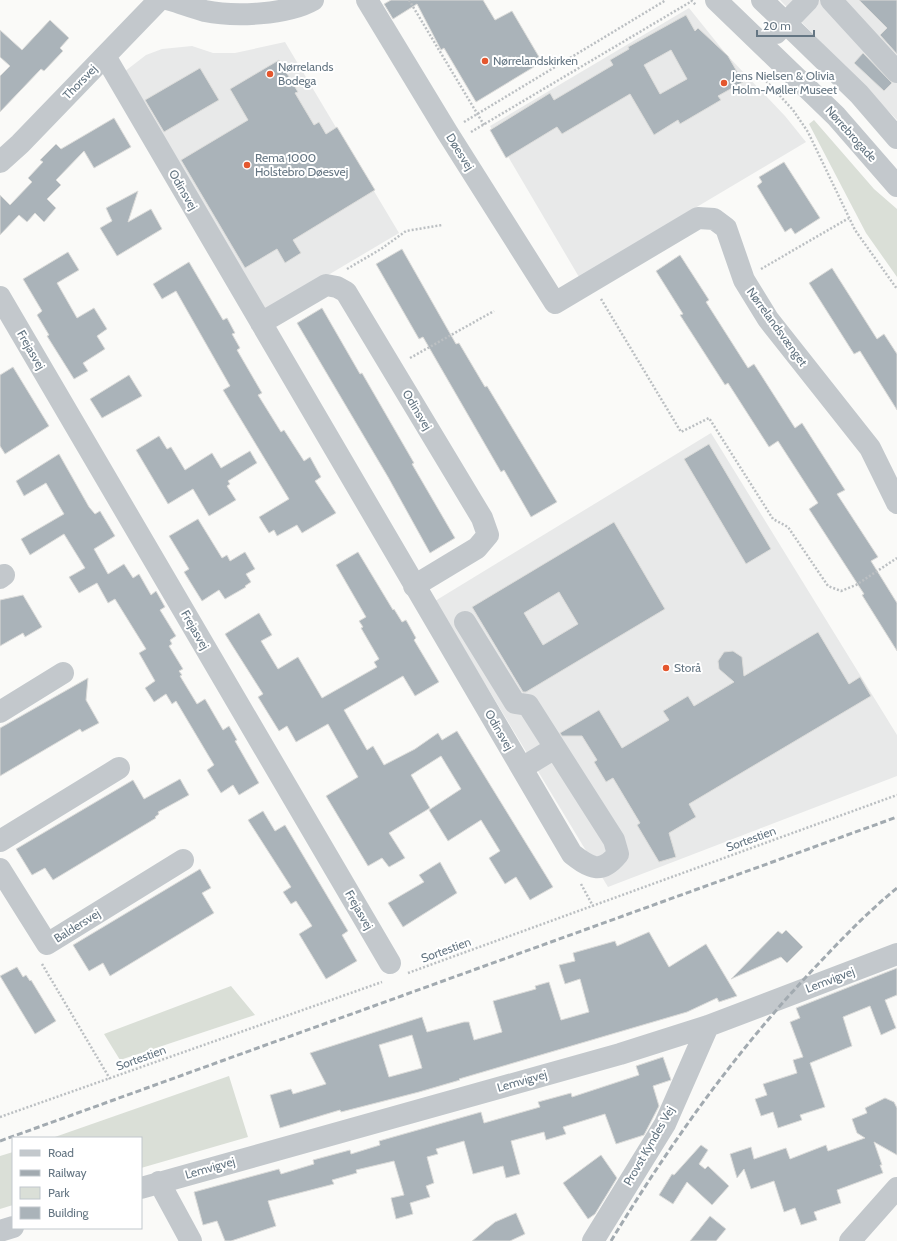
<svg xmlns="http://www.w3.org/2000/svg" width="897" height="1241" font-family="Cabin,sans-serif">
  <rect width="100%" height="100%" fill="#fafaf8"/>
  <!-- built -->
  <path fill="#e8e9e9" d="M780,0H897V120Z
    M689,8L726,54L785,116L806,142L579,277L490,126Z
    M285,42L399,233L264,313L124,72L146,55L162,49L192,46L213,53H235Z
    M711,433L897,735V776L608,887L435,601Z"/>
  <!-- green -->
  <path fill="#dadfd7" d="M814,120L874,189L897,209V277L866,233L809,124Z
    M231,986L255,1015L120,1060L104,1034Z
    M229,1076L248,1137L141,1168V1138H52Z
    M13,1152V1205L0,1209V1156Z"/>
  <!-- building -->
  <path fill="#aab3b9" stroke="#dcdcda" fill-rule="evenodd" d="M391,0H483L495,20L512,11L542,62L476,102L444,48L441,50L417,4L393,19L384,4Z
    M859,0H897V54L880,35L887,28Z
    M686,15L695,31L698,28L728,56L743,82L718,96L721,100L680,124L678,120L654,135L630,94L562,134L557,127L506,158L490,130L550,93L554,100L613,65L610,60L629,49L628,47ZM671,50L687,79L660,94L644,65Z
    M50,20L69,38L60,48L63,51L44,71L41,69L0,112V76L10,66L0,57V30L22,50Z
    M863,53L892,83L884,91L854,63Z
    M279,60L298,92L295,93L314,125L319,122L326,134L337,127L375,190L293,240L301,253L285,263L277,249L245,268L181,160L248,120L230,89Z
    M200,68L219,100L164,132L145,100Z
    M114,118L131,147L94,168L84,151L56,180L61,185L47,199L56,208L44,222L35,213L27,222L19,215L0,235V195L10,205L32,182L28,178L43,162L40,160L56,144L61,149Z
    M784,162L820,218L795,234L791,228L785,232L757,186L762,182L759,177Z
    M138,191L128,222L151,209L162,229L117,256L100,228L112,221L106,208Z
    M402,249L456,344L459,343L485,387L487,386L557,502L531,517L504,470L501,472L423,337L419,339L376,264Z
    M68,252L79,270L57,283L77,318L94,308L107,329L97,336L105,349L83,363L88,371L74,379L47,336L49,335L37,315L42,311L23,279Z
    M680,255L709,300L706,302L748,368L754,364L795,428L802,423L845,490L837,494L878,557L871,561L897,603V651L862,595L864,594L809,509L818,503L778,441L769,447L728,383L725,385L680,315L683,314L656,271Z
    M189,262L223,320L227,318L235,333L232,334L240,348L237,350L262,393L258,395L281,432L284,430L304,461L310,457L321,477L315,481L336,513L302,533L297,525L277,536L274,530L269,533L259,517L289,499L223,390L230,386L176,291L162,299L153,284Z
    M832,268L877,339L884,334L897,354V410L860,351L854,354L809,283Z
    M322,308L360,374L362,373L414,463L412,464L455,538L430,553L388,477L297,323Z
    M13,367L49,426L5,454L0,446V375Z
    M129,375L142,396L102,418L90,399Z
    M159,436L167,449L171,447L185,470L212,453L221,468L250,451L257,463L228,481L230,484L227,486L236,500L209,516L193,489L168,504L136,450Z
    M709,444L771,549L746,564L684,459Z
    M59,454L89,507L95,514L100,511L115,536L94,549L108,574L124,564L133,578L139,574L151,595L156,591L165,607L160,610L176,636L170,640L172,644L169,646L183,669L179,671L182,675L180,676L197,704L205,699L223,730L229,726L237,740L235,741L259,783L239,795L233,785L221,793L207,770L214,765L176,701L172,704L166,694L154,702L145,688L155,681L139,653L146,649L115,599L108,603L97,583L79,593L69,577L85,568L64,534L30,555L21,539L64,514L46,483L24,496L16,481Z
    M198,519L222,558L227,555L230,561L245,552L255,569L246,574L251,582L245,586L246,587L225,599L219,590L202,601L184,572L189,569L169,536Z
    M614,522L665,609L526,692H523L472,607ZM559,592L578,624L543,645L524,613Z
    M358,552L393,610L394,609L402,622L406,620L416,638L414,640L439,682L415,696L403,676L344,710L367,750L373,746L384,765L415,749L438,733L442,740L457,731L553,887L530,900L516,877L505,884L489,858L500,851L481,820L448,841L429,810L461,789L441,756L411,775L430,808L389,833L405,858L389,867L382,858L368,866L326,796L358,777L328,724L296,742L287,726L279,731L258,697L263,694L225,634L259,613L272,635L261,641L278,669L298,657L322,698L377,667L374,662L379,659L361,628L363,627L359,621L366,617L336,565Z
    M23,595L42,627L25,637L23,633L0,646V600Z
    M818,632L849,684L860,677L871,696L689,804L696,817L669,833L676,857L659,862L637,825L640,823L613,778L606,782L594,762L597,760L582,736H562L560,733L599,710L622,748L669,720L663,711L688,696L694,706L734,682L719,669L718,661L724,652L733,651L742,657L744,676Z
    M88,678L86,700L99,723L82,732L80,729L0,776V728Z
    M180,779L189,795L158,812L159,814L155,817L156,818L53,880L45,868L32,875L16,849L133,780L144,799Z
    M263,811L275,831L285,825L348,931L342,935L357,961L326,979L299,934L312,926L296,901L291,904L283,892L291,887L248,820Z
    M440,862L457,893L403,927L388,903L424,882L419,875Z
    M200,869L211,888L202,893L214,913L110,976L103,963L89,971L73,945Z
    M786,930L803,947L787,963L781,957L731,979L778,931L782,934Z
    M649,932L669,967L706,944L737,996L719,1002L717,998L687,1012L459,1079L460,1080L419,1092L341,1112L340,1110L280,1128L270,1095L291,1089L293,1094L326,1084L310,1053L422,1017L427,1032L464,1022H469L474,1040L502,1032L493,1001L536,989L535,986L549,982L561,1020L589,1012L580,979L565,984L559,965L575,961L573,953L615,941L617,946ZM412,1035L422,1068L389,1077L379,1045Z
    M17,967L23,977L26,975L30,981L31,980L56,1021L35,1034L0,976Z
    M897,968V995L885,1000L896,1028L881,1035L870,1006L843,1017L852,1046L810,1063L825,1107L800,1115L802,1120L778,1128L773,1112L761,1116L755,1099L767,1095L763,1084L797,1073L793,1060L803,1057L790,1022L800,1018L796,1008Z
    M663,1057L671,1080L653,1086L659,1106L644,1135L616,1144L605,1114L563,1127L566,1134L546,1140L544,1132L511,1141L520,1174L506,1178L503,1166L473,1174L464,1141L436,1149L438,1154L427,1157L434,1183L426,1186L430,1197L410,1203L413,1214L396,1219L391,1198L404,1195L394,1161L356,1170L357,1173L332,1180L334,1184L268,1201L276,1226L231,1241H225L217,1221L203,1225L194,1192L279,1169L281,1174L314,1164L313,1160L350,1150L351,1154L380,1145L379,1141L481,1112L484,1123L540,1107L538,1102L571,1093L572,1097L639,1075L636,1066Z
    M885,1098L894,1102L897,1108V1155L874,1142L882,1165H880L883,1173L837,1190L841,1203L814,1212L817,1220L801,1225L795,1208L784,1212L774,1181L751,1189L744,1169L737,1178L730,1154L751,1147L754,1159L786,1148L790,1159L826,1145L828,1151L865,1138L857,1133L852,1119L867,1113L865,1108Z
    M701,1145L708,1150L699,1164L705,1169L708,1166L729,1186L712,1205L687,1182L673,1204L659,1195L672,1174L674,1175Z
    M601,1155L617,1178L595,1214L588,1219L563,1183Z
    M516,1213L525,1234L510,1241H472L495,1222Z
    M710,1216L726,1229L716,1241H690Z"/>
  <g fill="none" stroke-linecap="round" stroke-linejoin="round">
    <!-- path -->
    <path stroke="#bbbfc2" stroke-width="2.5" stroke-dasharray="2 2" stroke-linecap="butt" d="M409,0L484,125
      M691,0L696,5
      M758,72L793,110L808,132L855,230L897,289
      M464,122L666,0
      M471,132L692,1
      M347,269L381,249L406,231L442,225
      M761,269L849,218
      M601,299L681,432L709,418L773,519L788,527L828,586L841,591L856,585L897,558
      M410,358L494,311
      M581,884L593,906
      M42,964L110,1079
      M408,973L897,795
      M0,1117L382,982"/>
    <!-- minor -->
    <path stroke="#c3c8cc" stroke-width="22" d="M170,0C181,3 193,8 205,11C234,17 287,15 313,0
      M367,0L447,132L555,303L698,218L714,219L726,228L744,280L768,319L870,448L897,503
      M716,0L836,116L897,186
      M762,0L859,94L897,138
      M831,0L897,72
      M776,33L808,0
      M105,56L572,854C590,868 601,875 618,854L614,840L528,705L515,703L465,622
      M0,162L20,144L159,0
      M0,297L390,963
      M261,323L326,285L337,287L346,292L482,518L488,535L477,548L414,586
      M0,578L4,575
      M0,712L63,673
      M522,768L555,748
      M0,841L119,768
      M0,869L47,944L183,860
      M159,1182L191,1241
      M141,1188L620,1054L708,1026L897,954
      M0,1231L13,1227
      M593,1241L665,1124L708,1026
      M850,1241L897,1188"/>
    <!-- rail -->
    <path stroke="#a2aab0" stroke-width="3" stroke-dasharray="6 3" stroke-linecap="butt" d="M0,1141L897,817
      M611,1241C668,1147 731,1058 806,977C835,946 864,915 897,888"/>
  </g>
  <!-- markers -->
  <g fill="#e4572e" stroke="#fff" stroke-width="1.5">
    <circle cx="485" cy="61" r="4"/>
    <circle cx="270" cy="74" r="4"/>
    <circle cx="724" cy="83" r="4"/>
    <circle cx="247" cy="165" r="4"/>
    <circle cx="666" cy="668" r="4"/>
  </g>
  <g text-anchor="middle" stroke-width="4" stroke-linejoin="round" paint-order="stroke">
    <!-- poi labels -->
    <g font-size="12" fill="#657683" stroke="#fff" text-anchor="start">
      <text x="493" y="65">Nørrelandskirken</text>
      <text x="278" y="71">Nørrelands<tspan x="278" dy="14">Bodega</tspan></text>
      <text x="732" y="80">Jens Nielsen &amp; Olivia<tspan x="732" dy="14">Holm-Møller Museet</tspan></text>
      <text x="255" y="162">Rema 1000<tspan x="255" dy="14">Holstebro Døesvej</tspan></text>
      <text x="674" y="672">Storå</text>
    </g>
    <!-- street labels -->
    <g font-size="12" fill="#657683" stroke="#fff">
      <text transform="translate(80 82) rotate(-46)" y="4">Thorsvej</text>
      <text transform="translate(851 134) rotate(48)" y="4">Nørrebrogade</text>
      <text transform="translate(460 152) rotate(58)" y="4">Døesvej</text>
      <text transform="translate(183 190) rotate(60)" y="4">Odinsvej</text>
      <text transform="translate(777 327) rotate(54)" y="4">Nørrelandsvænget</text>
      <text transform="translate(31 350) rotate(60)" y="4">Frejasvej</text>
      <text transform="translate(417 410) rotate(59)" y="4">Odinsvej</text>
      <text transform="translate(195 630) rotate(60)" y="4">Frejasvej</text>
      <text transform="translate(499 730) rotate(60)" y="4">Odinsvej</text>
      <text transform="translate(751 839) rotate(-20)" y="4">Sortestien</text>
      <text transform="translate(359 910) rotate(60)" y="4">Frejasvej</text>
      <text transform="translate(77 926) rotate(-32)" y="4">Baldersvej</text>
      <text transform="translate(446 950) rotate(-20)" y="4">Sortestien</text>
      <text transform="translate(830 980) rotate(-21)" y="4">Lemvigvej</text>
      <text transform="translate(141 1058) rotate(-20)" y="4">Sortestien</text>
      <text transform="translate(522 1081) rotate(-16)" y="4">Lemvigvej</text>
      <text transform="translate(649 1146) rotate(-60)" y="4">Provst Kyndes Vej</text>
      <text transform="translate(210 1168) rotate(-16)" y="4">Lemvigvej</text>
    </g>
  </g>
  <!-- legend -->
  <rect x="12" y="1137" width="130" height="92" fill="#ffffff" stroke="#c1c8cd"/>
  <rect x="20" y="1150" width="20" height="6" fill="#c3c8cc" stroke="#c1c8cd"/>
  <text x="48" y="1157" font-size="12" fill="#657683">Road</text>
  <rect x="20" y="1170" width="20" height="6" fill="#a2aab0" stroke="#c1c8cd"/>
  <text x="48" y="1177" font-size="12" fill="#657683">Railway</text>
  <rect x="20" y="1187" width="20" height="12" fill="#dadfd7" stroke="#c1c8cd"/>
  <text x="48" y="1197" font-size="12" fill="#657683">Park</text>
  <rect x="20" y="1207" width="20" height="12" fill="#aab3b9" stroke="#c1c8cd"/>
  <text x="48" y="1217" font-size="12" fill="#657683">Building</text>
  <!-- scale -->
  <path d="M757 30v6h57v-6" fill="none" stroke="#657683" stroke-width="2"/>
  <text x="763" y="30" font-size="12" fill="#657683" stroke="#ffffff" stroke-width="3" paint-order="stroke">20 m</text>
</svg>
